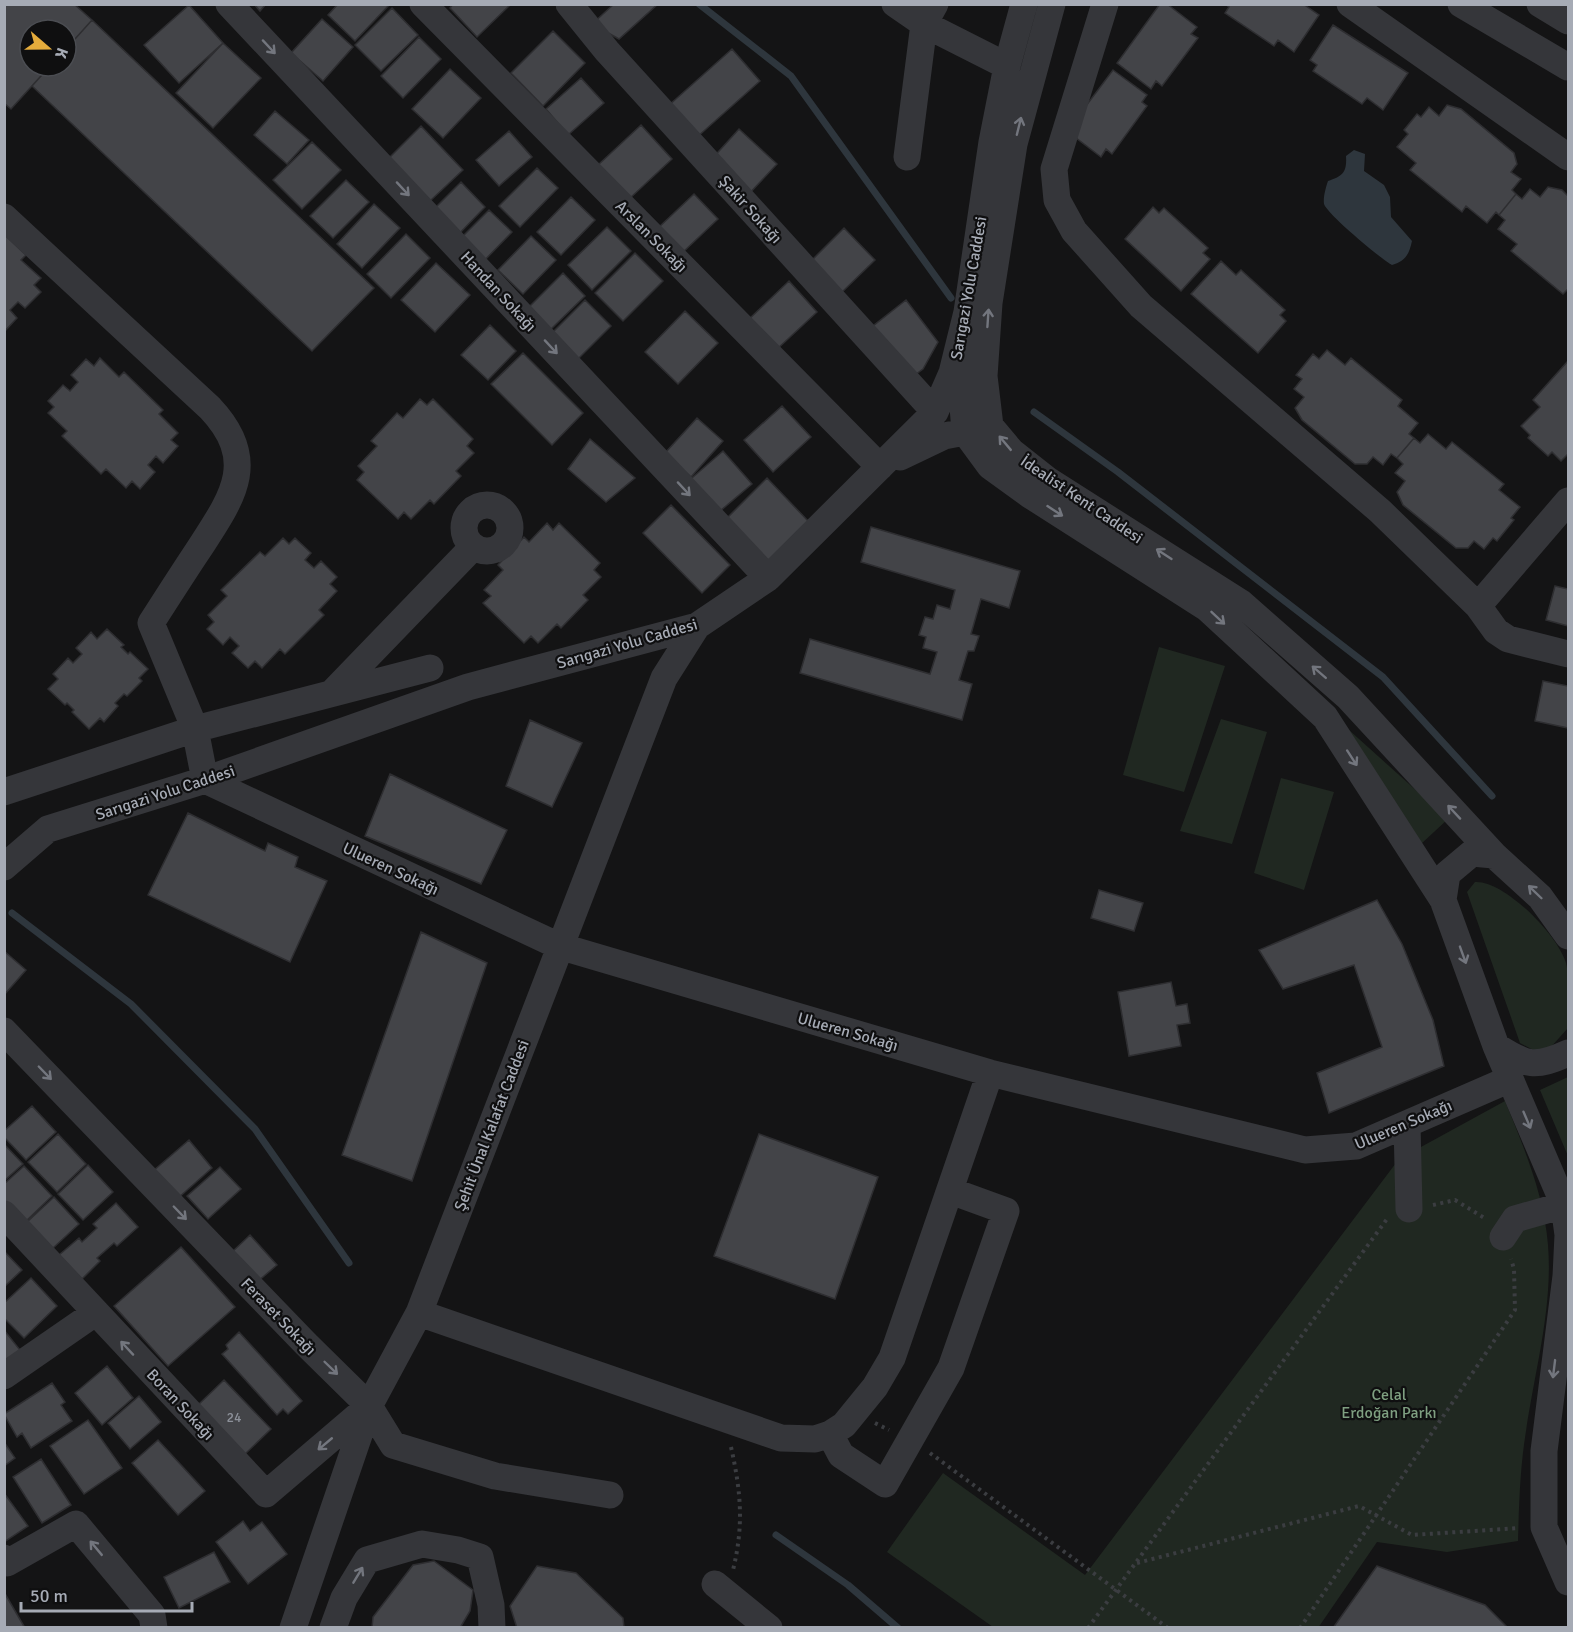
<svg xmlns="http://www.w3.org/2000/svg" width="1573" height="1632" font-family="Signika,sans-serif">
  <rect width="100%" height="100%" fill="#141415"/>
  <!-- green -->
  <path fill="#202821" d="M1159,647L1225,666L1184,792L1123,775Z
    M1221,719L1267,732L1232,844L1180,831Z
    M1349,730L1448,819L1421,844Z
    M1281,778L1334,792L1304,890L1254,873Z
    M1475,882C1504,880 1558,935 1566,963C1571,983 1568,1007 1568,1028L1550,1048L1539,1053L1520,1043L1467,892Z
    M1568,1077V1156L1540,1090Z
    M1505,1101C1524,1148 1544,1194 1548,1245C1553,1307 1535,1370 1526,1431C1520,1468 1519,1504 1518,1541L1447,1552L1377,1542L1318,1628L993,1627L887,1552L943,1473L1085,1575L1399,1159Z"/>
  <!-- water -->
  <path fill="#2e363d" d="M1354,150L1365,154L1364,171L1384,185L1390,197L1391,217L1412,241C1409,254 1406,261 1392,265C1381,259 1327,214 1324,204C1323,197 1326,187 1328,181C1343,176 1347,172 1346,156Z"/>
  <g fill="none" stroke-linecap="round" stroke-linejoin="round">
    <!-- stream -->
    <path stroke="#2e363d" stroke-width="7" d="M699,4L791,76L951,298
      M1034,412L1118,472L1383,677L1492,796
      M12,913L131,1004L255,1129L349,1263
      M776,1535L848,1585L898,1628"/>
  </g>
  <!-- building -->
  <path fill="#434448" stroke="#2e2e31" stroke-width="1.5" d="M4,4H74L92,20L66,49V30H30V66H50L11,109L4,103Z
    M254,4H266L260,11Z
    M338,4H390L355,41L328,15Z
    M453,4H511L477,37L450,8Z
    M614,4H658L619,39L592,24Z
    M1160,4H1167L1197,27L1191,34L1198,38L1162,86L1156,81L1151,89L1117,63Z
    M1225,4H1303L1319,15L1294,52L1278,40L1274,46L1225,13L1229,7Z
    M189,5L223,43L179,83L144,45Z
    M392,8L418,35L381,71L355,45Z
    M322,19L353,47L323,81L291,53Z
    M92,20L374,288L312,351L32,86L50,66H66V49Z
    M1333,25L1408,73L1383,110L1367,98L1362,104L1313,71L1317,65L1310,60Z
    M553,31L585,63L543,106L511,73Z
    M419,37L441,59L403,98L381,76Z
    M223,43L261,78L213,128L176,93Z
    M732,49L760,81L696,138L668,106Z
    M450,69L481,98L443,138L412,109Z
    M1113,70L1147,95L1142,102L1147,106L1112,154L1106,149L1101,157L1067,131Z
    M581,78L604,103L568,135L546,109Z
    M1447,105L1461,109L1514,153L1517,164L1511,172L1521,179L1512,190L1516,194L1499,215L1496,212L1487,223L1466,206L1462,212L1410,170L1416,163L1397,147L1408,134L1404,130L1417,114L1421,117L1429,107L1439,116Z
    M275,111L309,140L287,164L254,135Z
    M641,125L672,159L628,200L598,165Z
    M421,126L463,170L430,201L389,158Z
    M739,129L777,164L747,196L710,161Z
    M509,131L532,157L499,186L476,160Z
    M312,142L341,170L302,209L273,180Z
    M537,168L558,188L520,227L499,206Z
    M346,180L369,202L333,238L310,216Z
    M461,182L485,207L455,238L430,213Z
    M1548,187L1562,190L1568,196V289L1563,294L1511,251L1517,244L1498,229L1505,220L1499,215L1516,194L1522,199L1530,189L1540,197Z
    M694,194L718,219L681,254L657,229Z
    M571,197L595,220L561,255L537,232Z
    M374,204L400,228L362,268L337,244Z
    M1153,207L1159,213L1164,208L1208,248L1203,253L1210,259L1181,291L1125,239Z
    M489,210L512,232L480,265L456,243Z
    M607,227L631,251L592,290L568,265Z
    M844,228L875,260L838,296L808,264Z
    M4,234L26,255L21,260L41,278L34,285L41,292L25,308L18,302L10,310L17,318L4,332Z
    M406,234L430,258L391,298L367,274Z
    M531,236L556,260L523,294L498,270Z
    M635,253L663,281L623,321L595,293Z
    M1221,261L1236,275L1241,270L1285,310L1280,315L1286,321L1258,353L1191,294Z
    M436,263L470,295L435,332L401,300Z
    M563,273L585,296L550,330L528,308Z
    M789,281L817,312L775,351L747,321Z
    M585,300L611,326L576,361L551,334Z
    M906,300L938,342L923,369L912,377L873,326Z
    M685,311L718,343L678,384L645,352Z
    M490,325L516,351L488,380L461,355Z
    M1327,350L1345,365L1351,358L1402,400L1398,406L1418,423L1409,434L1414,438L1397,458L1391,454L1383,465L1373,457L1367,464H1355L1302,420L1295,408L1304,397L1294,389L1302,379L1296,375L1313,354L1319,359Z
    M523,353L583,413L552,445L491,384Z
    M100,358L119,377L124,372L163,410L159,414L178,433L171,440L178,446L163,463L156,456L148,465L155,472L140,489L132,481L126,488L106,469L101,474L62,436L67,431L48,413L54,407L48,401L63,385L70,391L78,382L71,375L86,359L94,366Z
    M1568,361V454L1561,461L1552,452L1548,456L1528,438L1530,435L1521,426L1540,407L1533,400Z
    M420,399L427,405L433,399L473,439L467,446L474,453L456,471L461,476L434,504L430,500L411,519L404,512L398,519L357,480L364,472L358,466L377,446L371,441L397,413L403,418Z
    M782,406L811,437L773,472L744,440Z
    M697,418L723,441L691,477L665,453Z
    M1428,434L1446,449L1452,442L1504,484L1499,490L1520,507L1511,518L1514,520L1497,541L1493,538L1484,549L1474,541L1468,548H1456L1403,505L1397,492L1405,481L1395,473L1403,464L1397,458L1414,438L1420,443Z
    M590,439L635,478L606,502L568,469Z
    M723,451L752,484L713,517L685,484Z
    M767,478L810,523L768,564L725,520Z
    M671,505L730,565L702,593L643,533Z
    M547,523L553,530L559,523L600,563L594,570L601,577L583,595L588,600L561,628L557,624L538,643L531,636L524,643L483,603L491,596L484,590L503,570L498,565L524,537L529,542Z
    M871,527L1020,571L1009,608L981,599L971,634L979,636L974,651H968L959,680L972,684L962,720L800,673L810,639L930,674L937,652L923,648L926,637L919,635L925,617L933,619L937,605L950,609L955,590L861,562Z
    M283,538L289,544L295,538L311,553L305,560L314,568L321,561L337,577L330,584L337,591L319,610L324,615L285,654L280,649L262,668L255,661L248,668L232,653L239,646L230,637L223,645L207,629L214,622L208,615L227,596L221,590L260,552L265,556Z
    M1555,586L1568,589V626L1546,620Z
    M107,629L124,645L121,647L128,654L130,652L148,669L139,678L142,681L127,696L124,694L115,703L118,706L104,722L100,718L89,729L72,712L74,710L67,703L65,705L48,689L58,679L53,674L68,658L73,663L82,654L76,648L91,632L97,639Z
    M1543,681L1568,686V728L1535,721Z
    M530,720L582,743L552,807L506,786Z
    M390,774L507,830L481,884L365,836Z
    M188,813L265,851L268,843L298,857L295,867L327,881L290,962L148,895Z
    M1099,890L1143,903L1134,931L1091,918Z
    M1377,900L1402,944L1433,1020L1444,1066L1329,1113L1317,1073L1382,1047L1354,965L1283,989L1259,950Z
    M421,932L487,963L412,1181L342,1155Z
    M4,951L26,970L5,994L4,993Z
    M1171,982L1176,1006L1187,1004L1190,1023L1177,1025L1181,1046L1129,1056L1118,992Z
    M32,1106L56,1132L26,1160L4,1137V1131Z
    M58,1134L86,1164L57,1192L28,1162Z
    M759,1134L878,1177L835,1299L714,1256Z
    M189,1140L212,1168L177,1199L153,1171Z
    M4,1144L23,1164L4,1181Z
    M88,1165L113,1192L83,1220L58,1194Z
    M24,1166L52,1196L23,1224L4,1204V1184Z
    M220,1167L241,1189L208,1219L187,1196Z
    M54,1197L79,1224L52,1249L27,1222Z
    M116,1203L138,1227L117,1246L114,1243L97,1258L100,1261L82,1279L59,1255L79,1238L82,1242L97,1228L93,1224Z
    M250,1235L277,1265L257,1282L231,1253Z
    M181,1247L235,1307L168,1366L114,1306Z
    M4,1251L22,1270L4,1287Z
    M31,1278L57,1306L24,1338L4,1318V1303Z
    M4,1330L20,1350L4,1362Z
    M239,1332L302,1401L288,1414L283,1409L277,1415L222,1354L228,1349L226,1345Z
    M107,1366L133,1398L102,1425L75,1393Z
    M224,1380L271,1429L244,1455L198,1405Z
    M52,1383L65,1402L61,1405L72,1421L31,1448L22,1433L17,1437L4,1414Z
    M139,1396L161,1422L130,1449L108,1423Z
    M88,1420L122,1468L84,1494L50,1446Z
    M158,1440L205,1491L178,1515L132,1463Z
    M4,1442L15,1458L4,1466Z
    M41,1459L71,1505L42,1523L13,1477Z
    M4,1493L28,1526L4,1542Z
    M243,1521L250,1531L262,1522L287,1554L248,1584L216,1542Z
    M214,1552L230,1582L179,1608L164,1577Z
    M434,1561L473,1590L470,1611L460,1628H372L373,1617L413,1565Z
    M537,1566L576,1573L623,1618L624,1628H517L510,1606Z
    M1377,1566L1485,1605L1508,1628H1333Z
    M4,1592L25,1628H4Z"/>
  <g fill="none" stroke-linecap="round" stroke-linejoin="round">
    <!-- path -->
    <path stroke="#3b3d41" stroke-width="4" stroke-dasharray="3 4.5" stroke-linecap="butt" d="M1433,1205L1455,1200L1486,1219
      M875,1423L889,1430
      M731,1447C741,1492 744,1525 733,1570
      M930,1453L1168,1628
      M1137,1563L1359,1506L1412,1535L1519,1528
      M1088,1628L1387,1219
      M1300,1628L1515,1310L1514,1269L1511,1259"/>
    <!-- minor -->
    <path stroke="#35363a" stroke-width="27" d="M229,4L768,578
      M423,4L880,467
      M569,4L607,51L935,412
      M895,4L924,24L1007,66
      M1052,4L1014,144L989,303L984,376L990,426L1011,451L1049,481L1241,603L1348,697L1494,855L1540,897L1568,936
      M1105,4L1054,169L1057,200L1074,231L1141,306L1380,511L1478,606L1568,501
      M1350,4L1568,157
      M1461,4L1568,67
      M1540,4L1568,21
      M907,157L924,24L935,4
      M4,217L210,408C260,461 232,498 199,549C183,573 167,598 151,623L195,729L205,780L559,946L990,1073L1305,1150L1356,1146L1510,1079
      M967,312L961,381L965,432L990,466L1030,495L1207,608L1325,717L1443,900L1496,1046L1564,1205L1568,1235L1566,1276L1544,1451V1527L1568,1582
      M900,457L944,436L965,432L975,418
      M464 528a23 23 0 1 1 46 0a23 23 0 1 1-46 0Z
      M1478,606L1496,631L1508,639L1568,654
      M334,691L473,547
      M4,792L195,729L430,668
      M4,867L48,829L205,780L468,687L697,626L768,578L935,412L952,373L967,312L992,142L1007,66L1024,4
      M1443,900L1447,874L1472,853L1494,855
      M4,1031L306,1344L369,1406L393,1445L495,1476L610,1495
      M1496,1046C1527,1066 1535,1068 1568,1053
      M1407,1124L1409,1209
      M4,1214L266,1494L368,1407
      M1503,1237L1515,1219L1564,1205
      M419,1313L781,1438L815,1439L830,1434L844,1425L875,1387L892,1358L990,1073
      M4,1376L95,1313
      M830,1434L841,1455L885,1484L951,1368L1006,1211L951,1191
      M4,1558L7,1563L76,1524L152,1615L154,1628
      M715,1584L769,1628
      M293,1628L369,1406L419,1313L664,678L697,626
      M333,1628L344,1598L367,1560L422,1544L458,1550L480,1557L491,1605L492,1628"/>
  </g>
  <!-- one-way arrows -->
  <defs><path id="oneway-shaft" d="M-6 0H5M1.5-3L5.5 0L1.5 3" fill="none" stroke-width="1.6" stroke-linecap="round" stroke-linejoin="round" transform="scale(1.5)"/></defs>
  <g stroke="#73767e">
    <use href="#oneway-shaft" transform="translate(269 47) rotate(47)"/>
    <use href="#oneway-shaft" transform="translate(1019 126) rotate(-76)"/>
    <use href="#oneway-shaft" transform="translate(403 189) rotate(47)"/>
    <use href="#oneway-shaft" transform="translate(988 318) rotate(-86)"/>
    <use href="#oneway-shaft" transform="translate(551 347) rotate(47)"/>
    <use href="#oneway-shaft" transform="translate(1005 443) rotate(-130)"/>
    <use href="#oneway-shaft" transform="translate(684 489) rotate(47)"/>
    <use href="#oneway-shaft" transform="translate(1055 511) rotate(33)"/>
    <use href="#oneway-shaft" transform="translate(1164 554) rotate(-147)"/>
    <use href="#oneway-shaft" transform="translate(1218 618) rotate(43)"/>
    <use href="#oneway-shaft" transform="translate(1319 672) rotate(-139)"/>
    <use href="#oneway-shaft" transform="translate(1352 758) rotate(57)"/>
    <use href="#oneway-shaft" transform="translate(1454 812) rotate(-133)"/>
    <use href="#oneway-shaft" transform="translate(1535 892) rotate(-136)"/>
    <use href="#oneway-shaft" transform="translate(1463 955) rotate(70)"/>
    <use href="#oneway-shaft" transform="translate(45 1073) rotate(46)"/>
    <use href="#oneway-shaft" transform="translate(1527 1120) rotate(67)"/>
    <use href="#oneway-shaft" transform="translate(180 1213) rotate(46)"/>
    <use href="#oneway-shaft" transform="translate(127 1348) rotate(-133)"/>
    <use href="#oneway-shaft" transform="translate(331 1368) rotate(44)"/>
    <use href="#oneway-shaft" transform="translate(1554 1369) rotate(97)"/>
    <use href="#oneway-shaft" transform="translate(325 1444) rotate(140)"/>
    <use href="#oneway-shaft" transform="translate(96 1548) rotate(-130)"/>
    <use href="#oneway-shaft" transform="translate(358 1575) rotate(-59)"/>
  </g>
  <g text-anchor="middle" stroke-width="4.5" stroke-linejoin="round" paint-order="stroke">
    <!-- number labels -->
    <g font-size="14" fill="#8d919a">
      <text x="234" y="1422">24</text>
    </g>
    <!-- street labels -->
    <g font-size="16" fill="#a6abb5" stroke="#0f0f10">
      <text transform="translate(751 209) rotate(48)" y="6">Şakir Sokağı</text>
      <text transform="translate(652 236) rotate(45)" y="6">Arslan Sokağı</text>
      <text transform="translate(968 288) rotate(-80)" y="6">Sarıgazi Yolu Caddesi</text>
      <text transform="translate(499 291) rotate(47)" y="6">Handan Sokağı</text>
      <text transform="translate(1082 499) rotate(34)" y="6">İdealist Kent Caddesi</text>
      <text transform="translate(627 643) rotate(-16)" y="6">Sarıgazi Yolu Caddesi</text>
      <text transform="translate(165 792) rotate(-18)" y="6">Sarıgazi Yolu Caddesi</text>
      <text transform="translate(391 868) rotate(25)" y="6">Ulueren Sokağı</text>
      <text transform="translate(848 1031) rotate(16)" y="6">Ulueren Sokağı</text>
      <text transform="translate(1403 1124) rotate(-23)" y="6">Ulueren Sokağı</text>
      <text transform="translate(491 1125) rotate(-69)" y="6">Şehit Ünal Kalafat Caddesi</text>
      <text transform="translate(279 1316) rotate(46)" y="6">Feraset Sokağı</text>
      <text transform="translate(181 1404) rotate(47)" y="6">Boran Sokağı</text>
    </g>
    <!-- park labels -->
    <g font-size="16" fill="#7f9f81" stroke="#0f0f10">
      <text x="1389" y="1400">Celal<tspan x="1389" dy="18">Erdoğan Parkı</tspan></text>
    </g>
  </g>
  <!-- border -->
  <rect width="1573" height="1632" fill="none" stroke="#a6abb5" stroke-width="12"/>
  <!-- north arrow -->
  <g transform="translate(48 48) rotate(110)"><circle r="28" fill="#0f0f10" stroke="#4b4d52" stroke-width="1.5"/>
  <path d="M0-4.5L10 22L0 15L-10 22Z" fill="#e5ac3c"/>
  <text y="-9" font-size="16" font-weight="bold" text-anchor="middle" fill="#a6abb5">K</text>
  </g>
  <!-- scale -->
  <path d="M21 1602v9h171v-9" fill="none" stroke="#a6abb5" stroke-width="3"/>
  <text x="30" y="1602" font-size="18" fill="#a6abb5" stroke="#0f0f10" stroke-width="4.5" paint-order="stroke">50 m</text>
</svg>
